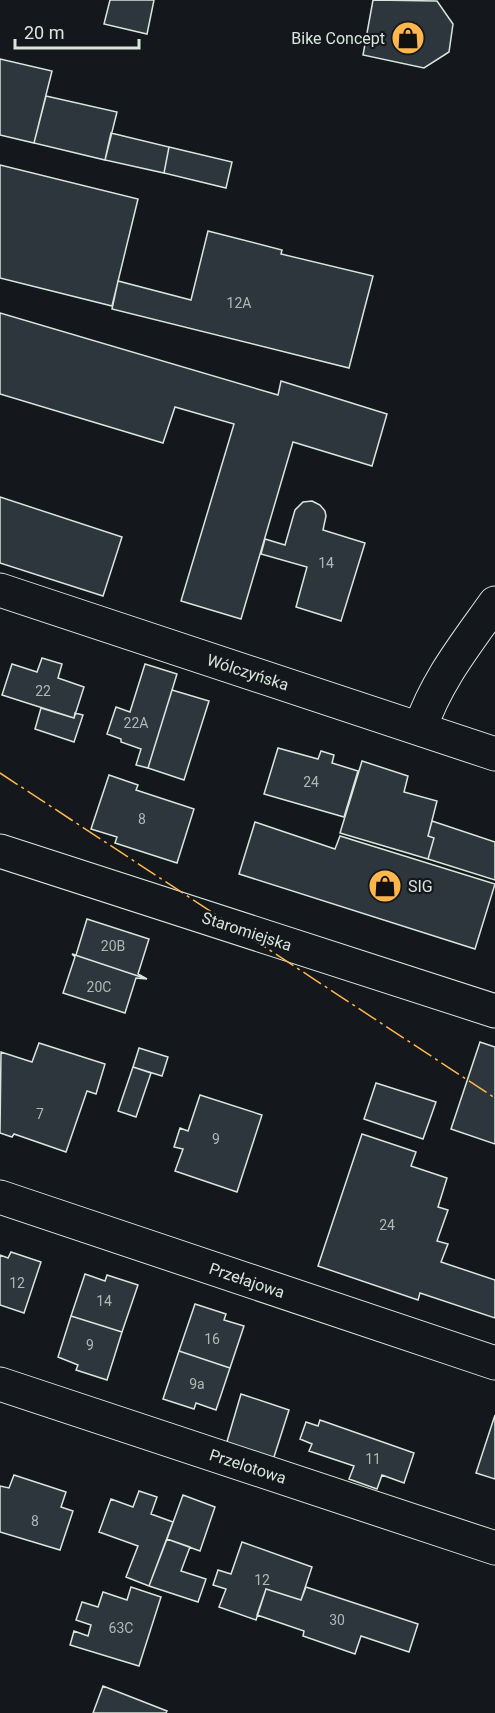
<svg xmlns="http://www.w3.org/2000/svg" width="495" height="1713" font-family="Roboto,sans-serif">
  <rect width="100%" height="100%" fill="#14181c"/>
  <!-- building -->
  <path fill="#2c363c" stroke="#d8e6dc" stroke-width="1.5" d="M110,0H154L147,34L104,24Z
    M373,0L437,1L453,24L449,52L424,68L363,55Z
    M0,59L52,71L34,143L0,135Z
    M46,96L117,112L105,160L34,143Z
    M111,133L169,147L164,173L105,160Z
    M169,147L232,162L226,188L164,173Z
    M0,165L138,199L112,306L0,278Z
    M208,231L282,250L281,254L373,276L349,368L112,309L118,281L191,300Z
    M0,313L278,395L281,381L387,414L372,466L293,442L241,619L181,601L234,424L175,407L163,443L0,394Z
    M0,497L122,537L103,596L0,563Z
    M312,501L320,505L325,511L326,516L323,530L365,543L341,621L296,607L307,567L261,554L265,539L285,545L295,510L303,502Z
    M42,658L62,664L58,678L84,687L74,718L2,695L12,664L37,672Z
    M145,664L177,674L148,768L136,765L141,749L121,742V739L107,734L116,707L130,712Z
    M172,690L209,701L184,780L148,768Z
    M41,708L74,718L75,713L83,715L74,742L35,729Z
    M278,748L318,759L321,751L334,755L332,763L358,771L344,817L264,794Z
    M362,761L408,776L404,792L437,801L428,836L434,838L428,859L340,833Z
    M109,775L138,785L136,790L194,809L177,863L115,843L117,837L91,829Z
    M432,821L495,842V880L428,859L434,838L428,836Z
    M255,822L335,849L340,836L495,884L475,949L239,874Z
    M87,919L149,939L138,974L147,979L72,954L76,955Z
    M72,954L147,979L136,978L125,1013L63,993L75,957Z
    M480,1042L495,1047V1144L451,1129Z
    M39,1043L105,1064L96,1094L87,1091L66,1152L14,1134L12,1137L0,1133L1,1052L32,1062Z
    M139,1048L168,1057L162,1076L133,1067Z
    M133,1067L151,1073L136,1117L118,1111Z
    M376,1083L436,1102L423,1139L364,1119Z
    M200,1095L262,1115L237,1192L175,1171L183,1149L174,1147L180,1128L188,1131Z
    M362,1134L416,1152L411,1166L447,1178L438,1207L448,1210L437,1241L448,1244L441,1262L495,1280V1318L420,1293L418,1300L318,1266Z
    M11,1252L41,1262L24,1313L0,1305V1255L8,1258Z
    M85,1274L105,1281L107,1275L138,1285L122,1332L71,1316Z
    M195,1304L226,1314L224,1320L244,1326L230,1368L179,1351Z
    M71,1316L122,1332L107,1380L76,1370L78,1365L58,1357Z
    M179,1351L230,1368L216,1410L196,1403L194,1409L163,1399Z
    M241,1394L289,1410L273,1460L226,1445Z
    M495,1415V1479L476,1473Z
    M320,1420L414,1453L404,1483L382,1475L377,1489L349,1479L354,1466L309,1451L312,1444L300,1439L306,1422L318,1426Z
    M14,1475L66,1492L61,1507L73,1511L60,1550L0,1532V1486L9,1488Z
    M139,1491L157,1497L151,1514L173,1522L149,1586L126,1577L138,1546L99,1532L111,1499L133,1507Z
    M183,1495L215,1507L200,1551L167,1539Z
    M167,1539L190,1547L181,1571L206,1579L198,1602L149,1586Z
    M242,1542L312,1567L301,1600L266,1589L256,1620L219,1607L226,1589L213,1585L218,1570L231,1574Z
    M131,1587L161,1597L139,1666L70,1645L74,1631L88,1636L91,1625L76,1620L82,1602L98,1607L103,1592L127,1600Z
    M306,1587L418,1624L409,1652L361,1636L355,1654L303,1636L304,1631L257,1615L266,1589L301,1600Z
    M103,1686L167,1711L166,1713H93Z"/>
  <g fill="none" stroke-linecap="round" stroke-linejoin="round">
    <!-- minor casing -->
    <g stroke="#d8e6dc" stroke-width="35">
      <path id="minor" d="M0,590L495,754
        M420,729C436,681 466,644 495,603
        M0,851L495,1011
        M0,1197L495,1363
        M0,1384L495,1548"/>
    </g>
    <!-- minor -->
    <use href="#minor" stroke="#14181c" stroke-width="33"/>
    <!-- power -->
    <path stroke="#ffb74d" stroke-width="1.5" stroke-dasharray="21 4.5 3 4.5" stroke-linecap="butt" d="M0,773L495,1098"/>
  </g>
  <!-- icons -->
  <defs>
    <g id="shop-disc" transform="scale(1.725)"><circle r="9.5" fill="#ffb74d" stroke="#14181c"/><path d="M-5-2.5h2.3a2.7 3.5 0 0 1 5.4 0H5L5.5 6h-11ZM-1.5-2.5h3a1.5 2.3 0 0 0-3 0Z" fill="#111"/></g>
  </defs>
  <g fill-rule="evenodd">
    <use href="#shop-disc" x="408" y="38"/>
    <use href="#shop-disc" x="385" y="886"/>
  </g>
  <g text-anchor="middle" stroke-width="4.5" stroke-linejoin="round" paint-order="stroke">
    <!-- number labels -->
    <g font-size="14" fill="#adbab4">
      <text x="239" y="308">12A</text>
      <text x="326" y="568">14</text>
      <text x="43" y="696">22</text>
      <text x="136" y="728">22A</text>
      <text x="311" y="787">24</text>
      <text x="142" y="824">8</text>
      <text x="113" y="951">20B</text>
      <text x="99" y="992">20C</text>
      <text x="40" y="1119">7</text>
      <text x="216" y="1144">9</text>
      <text x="387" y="1230">24</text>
      <text x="17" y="1288">12</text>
      <text x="104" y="1306">14</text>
      <text x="212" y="1344">16</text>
      <text x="90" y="1350">9</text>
      <text x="197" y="1389">9a</text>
      <text x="373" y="1464">11</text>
      <text x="35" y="1526">8</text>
      <text x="262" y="1585">12</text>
      <text x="337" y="1625">30</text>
      <text x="121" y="1633">63C</text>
    </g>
    <!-- poi labels -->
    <g font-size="16" fill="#d8e6dc" stroke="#14181c" text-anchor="end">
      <text x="385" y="44">Bike Concept</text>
      <text x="408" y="892" text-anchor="start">SIG</text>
    </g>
    <!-- street labels -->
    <g font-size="16" fill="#d8e6dc" stroke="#14181c">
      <text transform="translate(248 672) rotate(18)" y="6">Wólczyńska</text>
      <text transform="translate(247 931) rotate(18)" y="6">Staromiejska</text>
      <text transform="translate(247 1280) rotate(19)" y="6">Przełajowa</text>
      <text transform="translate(248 1466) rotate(18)" y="6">Przelotowa</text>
    </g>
  </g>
  <!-- scale -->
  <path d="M15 39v9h124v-9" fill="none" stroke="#d8e6dc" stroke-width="3"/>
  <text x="24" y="39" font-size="18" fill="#d8e6dc" stroke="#14181c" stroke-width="4.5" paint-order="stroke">20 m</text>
</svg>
